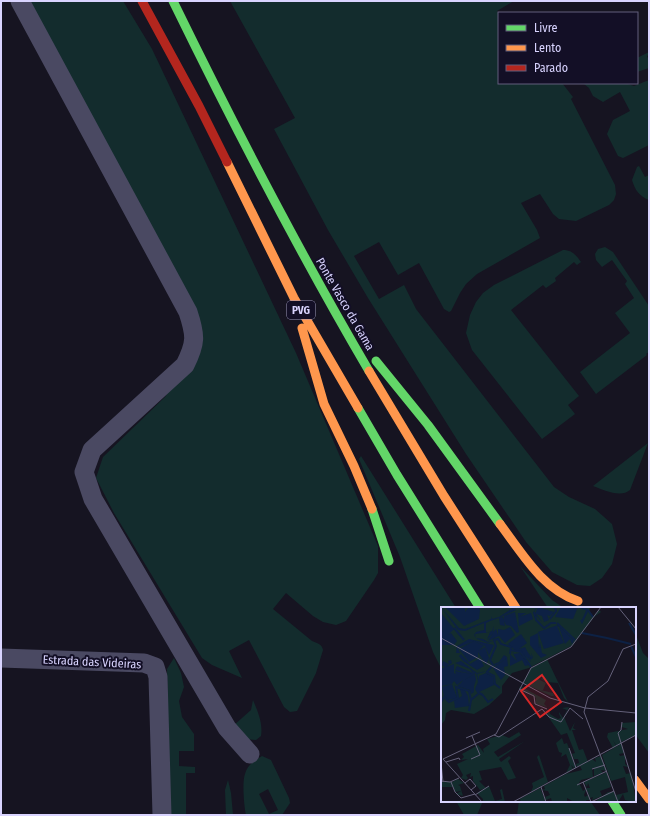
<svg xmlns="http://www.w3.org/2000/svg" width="650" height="816" font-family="'Fira Sans Condensed',sans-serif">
  <rect width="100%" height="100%" fill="#161421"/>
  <!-- green -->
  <path fill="#132c2d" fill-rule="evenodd" d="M20,1H123L152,49L296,353L378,546V573L374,580L346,621L336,625L323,622L313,616L286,593L273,609L312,641C317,643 322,644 323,650L316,673L297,711L290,712L284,707L249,640L229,651L242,678L212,665L202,658L114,513L96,478L103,457L165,397L185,365L194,330Z
    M230,1H514L497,11L499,15V83H562L573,97L571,99L615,185L616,194L614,200L609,205L576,221L559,219L553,214L540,194L521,203L537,230L540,238L477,274L466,284L460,293L451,311L449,312L444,309L419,263L398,275L379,242L354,256L379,299L404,285L416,309L554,487L569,497L595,509L612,524L617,544L612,564L602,578L590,586L577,585L552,572L526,542L466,454L368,298L328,230L274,129L295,118Z
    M649,52V55L647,56L649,61V68L637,72V58Z
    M649,80V145L623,158L618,156L607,134L613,120L630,111L620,92L603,102L593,96L589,88L584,84V83H625L634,86Z
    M639,166L645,177L649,175V200C639,196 635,190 632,180L637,167Z
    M605,247L613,252L649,306V352L646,354L647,355L596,394L580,372L630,333L615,313L634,298L625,284L627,281L612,260L602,267L596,260L595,254L598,249Z
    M563,250C572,250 576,255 581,262L577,265L574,262L555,278L556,281L546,288L543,285L511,310L579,396L568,405L575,414L542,439L472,350L466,333L470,315L476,302L483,293L494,285Z
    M648,443L630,490C621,498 603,490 593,486Z
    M361,456L456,608H442V670L433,652L400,557L359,459Z
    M520,566L552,600L564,608H548Z
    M635,632L643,653L649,659V753L635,734Z
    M174,658L181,673L184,687L179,701L182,717L194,734V751H179V766L195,767V773H186V815H170L167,669Z
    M253,700C258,712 263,723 261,736L256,740L246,739L233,726L251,710Z
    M262,756L271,760L289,798L290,803L282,815H246C244,806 242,782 245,774C247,765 255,760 262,756ZM268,789L278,810L269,814L259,794Z
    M228,780L231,793L233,815H226L225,790Z
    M456,801H483L477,815H464Z
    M519,801H590L600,815H517Z"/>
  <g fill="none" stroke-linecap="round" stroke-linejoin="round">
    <!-- street -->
    <path stroke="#4a4962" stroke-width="19" d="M20,1L188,312C196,336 196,343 185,365L92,450L84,472L93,499L227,728L250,754
      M1,658L144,663L155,667L158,677L162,815"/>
    <!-- fast -->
    <path stroke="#63d668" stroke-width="9" d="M173,1C234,126 298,250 369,371
      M376,361L428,425L500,524
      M358,408L397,475L480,608
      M372,509L389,561
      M612,801L621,815"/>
    <!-- slow -->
    <path stroke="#ff974d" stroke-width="9" d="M227,162L294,298L358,408
      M302,328L324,404L354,466L372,509
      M369,371L444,496L516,608
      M500,524C522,553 542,589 578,601
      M635,780L649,799"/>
    <!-- jam -->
    <path stroke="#b3261e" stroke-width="9" d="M142,1L199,106L227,162"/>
  </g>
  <g text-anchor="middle" stroke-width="4" stroke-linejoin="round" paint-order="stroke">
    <!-- shield labels -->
    <rect fill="#130f26" stroke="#9e99be" stroke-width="1" x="287" y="301" width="28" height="18" rx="3"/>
    <g font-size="11" font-weight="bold" fill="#d9d4ff">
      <text x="301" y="314">PVG</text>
    </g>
    <!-- street labels -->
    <g font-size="12" fill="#d9d4ff" stroke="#130f26">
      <text transform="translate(345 304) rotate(60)" y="4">Ponte Vasco da Gama</text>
      <text transform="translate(92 662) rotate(3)" y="4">Estrada das Videiras</text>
    </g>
  </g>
  <!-- overview -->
  <g transform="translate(441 607)">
    <rect width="195" height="195" fill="#161421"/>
    <path d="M0,0H149L148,5L152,10L158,3L160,5L153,10L132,38L88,61L71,66L61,79V86L48,98L33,107L10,103L5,106L4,113L0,118ZM106,52L117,75L127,95L123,91L117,76L105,75L100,72L103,69L100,68L97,72L105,76L102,83H100L112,86L113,89H110L82,76L90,61ZM79,79L105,93L103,97L106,100L94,97L95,91L78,82ZM128,100L123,110L129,124L134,115L132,121L135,123H131L138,143L142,142L147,155L151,152L155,155L154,151L160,149L166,164L160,163L162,166L153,169V161H151L152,170L140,173L138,176L142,184L145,182L143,188L144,190L147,188L149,193H145L146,195H133L126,191V195H111L110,191L105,193L104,190L109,188L107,184L101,183L104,182L103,179L125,167L141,163L139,159L146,155L136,160L135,157L138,156L137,152H133L131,147L134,146L126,126L120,128L101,101L106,107L108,103L109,107L117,112L120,111L118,107V105L122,111L126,103L121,101ZM195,115V128L180,135L183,146L178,147L179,149L184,148V157L188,160L182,159L185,167L190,166L195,195L184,193L182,187L177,195H154L167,185H173L176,193L175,188L187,185L184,170L170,174L161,148L178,138H175L172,133L175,139L172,141L166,130L167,126L187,122L181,120V116ZM78,125L80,128L53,145L57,150L84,134L58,152L60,155L68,149L70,151L67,154L75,171L67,173L60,160L38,164L41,173L38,174L45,181L39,183L32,174V169L29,170L30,166L25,168L27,171L25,173L20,171L22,168L16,157L27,152L20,153L23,150L21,147L37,138L43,146L42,142L49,137L46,132L61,128L68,131ZM121,131L123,137L126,136L135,160L133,161L130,158L132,162L125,166L129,158L125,147L120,150L121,146L118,145L115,136ZM98,148L107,175L90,185L92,180L91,176L103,170L96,150ZM166,165L170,180L159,184L161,189L151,193L152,190L149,191L145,181H149L147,176L146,180L143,175ZM17,172L23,176L17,178L19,179L22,189L15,187L20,184L14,185L12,180H0V175H11ZM48,179L54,194L61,192L59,183L61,182L64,195H42V192L36,186ZM99,181L105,195H80L79,192Z" fill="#132c2d"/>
    <path d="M0,0L18,21L24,22L50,12V9L51,12L58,10L73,0L75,3L58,11L62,10L63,13V9L74,5L78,25L76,26L70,19L65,18L63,14L64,19L59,18L58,11L49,14L45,16V26L51,24L53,19L52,25L55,22L57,28V22L63,23L69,20L74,28L64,36L58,29L47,34L52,26L46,33L49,25L34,27L35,31L42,32L47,35L54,33L47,36L36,32L33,28L35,25L43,23V16L24,24L17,23ZM4,0H24V5L28,0H37L39,3L38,12L23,19ZM95,0H96L93,5L94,7L97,0L113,5L109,9L106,8L108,13L103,15L101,9L95,7L101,15L92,6ZM120,0H137L132,12L114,10ZM0,6L13,22L7,28L10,26L16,34L13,38H0V23L3,25L0,22ZM77,6H85L78,10L90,6L92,12L78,19ZM117,18L133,34L131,37L129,32L124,37L118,20L116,19L123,36L103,42L97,25ZM97,26L98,41L99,35L101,46L106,48L100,51L89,38V30ZM80,27L86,36L78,42L84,40L90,51L87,45L91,51L90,46L92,50L90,53L87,49L90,55L79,44H75L67,37ZM28,32L53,38L48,48L44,39L33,34L43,39L37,44L44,40L48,51L45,58L37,45V50L28,55L18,42L33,34L19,40L17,42L19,46H15L16,39ZM71,44L73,47L79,46L88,58L84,59L81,53L69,59V47L76,54ZM20,47L29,57L39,51L43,59L36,63L22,54L18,49ZM63,48L66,50L67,59L63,60L64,68L60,73L52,61L66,51L54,59L53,57L58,55ZM10,53L11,56L5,60L13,57V66L15,67L14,64L30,67L14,63L16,59L32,66L29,62L14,56L20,54L36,66L46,64L36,67L38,73V69L45,66L52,70L53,78L38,85L41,86L42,89L37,87L34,82L37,75L35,66L23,73L34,67L35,73L33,79V85L30,87L29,83L16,79L20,76L22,73L16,78L13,74L11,77L16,91L7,93L3,89L1,80L11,77L0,79V62L4,60L1,58L2,54L8,57L7,54ZM19,82H23L27,89L28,99L14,101L13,94L21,89Z" fill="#0d2144"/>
    <path fill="none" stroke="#0d2144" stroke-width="2" d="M139,0L147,3L152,10M93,5L95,13L103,21L110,16H115M109,12L115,4L114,0M140,13L141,15L146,4M116,16L134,33M188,16L195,28M13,21L23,33M141,26L166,31M166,31L190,37M190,39L195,50M70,43L80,45L90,60M45,65L53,69L54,77L59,81M46,65L52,58L49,53L55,39L53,33L57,32L60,37L70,40L69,47M41,87L47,95L52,92M0,95L3,90L8,95L17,91L15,80L28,84L30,93M28,104L30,93L37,87"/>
    <path fill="none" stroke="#64617a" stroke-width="1" d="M177,0L195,22M0,31L109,91L144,101L195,106M78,82L93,89L94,97L106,102M181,115L180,123L177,126L195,185M53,128L58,130L101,102L108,110L120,115L129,101L142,112M25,131L39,125M128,141L135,161M2,152L55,127L90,61L130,40L160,0M2,152L41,195M30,152L39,148L31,129M5,155L18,151L19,153M0,156L2,175M151,162L164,158M0,174L9,175L18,171M10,175L14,185L20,191L34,187M142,175L150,195M24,176L29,172L35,179L30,183M136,178L166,164M100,180L105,195M34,188L48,179M72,195L195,128M150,195L173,184M177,195L143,105L147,90L167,74L182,42L195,37"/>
    <path fill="#d62828" fill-opacity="0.15" stroke="#d62828" stroke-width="2" d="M101,68L120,95L99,110L80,84Z"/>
    <rect width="195" height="195" fill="none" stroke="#d9d4ff" stroke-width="2"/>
  </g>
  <!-- border -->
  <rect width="650" height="816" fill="none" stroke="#d9d4ff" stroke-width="4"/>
  <!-- legend -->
  <rect x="498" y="12" width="140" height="72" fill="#130f26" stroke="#625e7d"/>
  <rect x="506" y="25" width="20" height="6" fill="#63d668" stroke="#625e7d"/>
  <text x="534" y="32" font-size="12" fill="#d9d4ff">Livre</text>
  <rect x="506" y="45" width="20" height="6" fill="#ff974d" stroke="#625e7d"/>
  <text x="534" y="52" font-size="12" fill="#d9d4ff">Lento</text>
  <rect x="506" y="65" width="20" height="6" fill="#b3261e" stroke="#625e7d"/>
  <text x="534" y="72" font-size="12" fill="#d9d4ff">Parado</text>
</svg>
